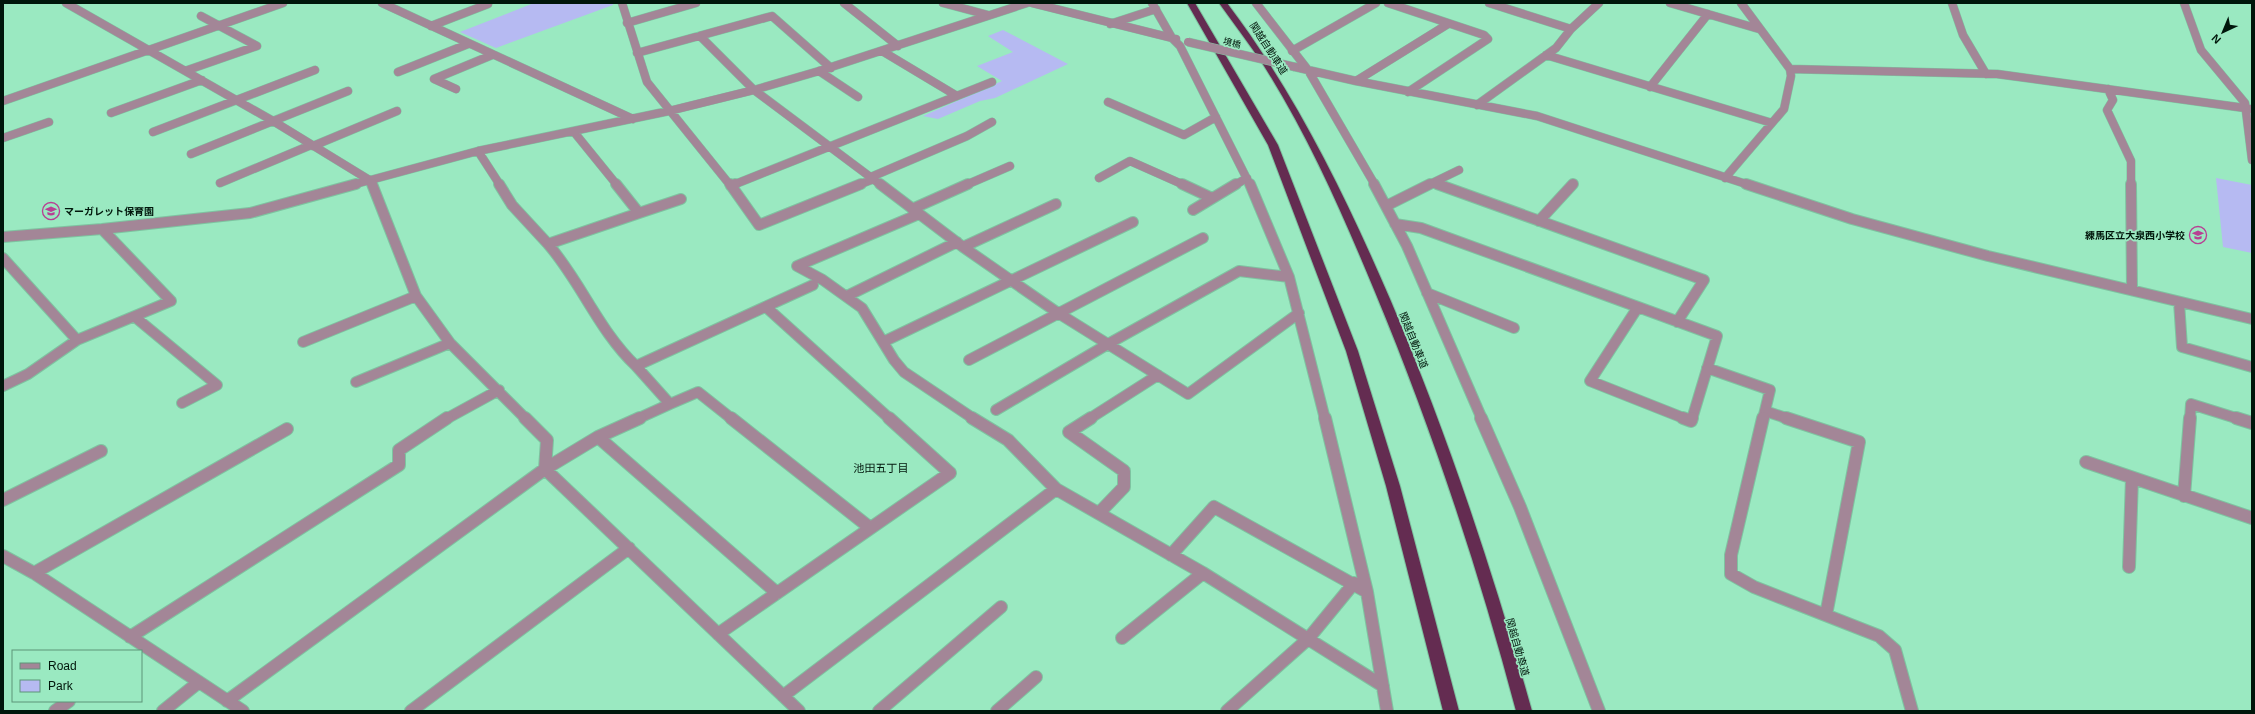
<svg xmlns="http://www.w3.org/2000/svg" width="2255" height="714" font-family="Helvetica,'Noto Sans JP',sans-serif">
  <rect width="100%" height="100%" fill="#9ae9c1"/>
  <!-- green -->
  <path fill="#b6baf2" d="M534,3H613V5L496,48L460,32Z
    M1003,30L1068,64L995,98L980,101L938,119L923,116L1002,81L977,66L1013,52L988,36Z
    M2216,178L2252,185V253L2223,247Z"/>
  <g fill="none" stroke-linecap="round" stroke-linejoin="round">
    <!-- minor-far2 casing -->
    <g stroke="#7ec3a0" stroke-width="9">
      <path id="minor-far2" d="M66,3L273,121L371,181L373,185
        M382,3L633,119
        M622,3L647,82L730,185
        M844,3L898,46
        M943,3L988,15
        M1032,3L1176,39
        M1152,3L1172,38L1180,46L1250,185
        M1256,3L1308,70L1375,185
        M1388,3L1484,35L1488,39L1408,92
        M1489,3L1571,29
        M1670,3L1759,29
        M1952,3L1963,35L1986,74
        M2184,3L2201,50L2245,103L2252,160
        M627,23L696,3
        M1110,24L1156,9
        M431,26L488,4
        M700,36L754,90L881,185
        M882,51L957,96
        M1292,51L1376,3
        M637,53L772,16L831,68
        M1546,55L1772,123
        M1295,67L1356,81L1537,116L1749,185
        M1790,69L1997,74L2252,109
        M185,71L257,46L201,16
        M819,71L858,97
        M398,72L468,44
        M1356,81L1448,24
        M1650,87L1708,14
        M456,89L434,79L492,55
        M2108,89L2113,100L2107,110L2131,161V185
        M3,101L283,3
        M1108,102L1184,135L1216,117
        M1477,105L1556,48L1571,29L1599,3
        M111,113L202,80
        M153,132L315,70
        M574,132L617,185
        M3,138L49,122
        M313,146L397,111
        M478,151L500,185
        M191,154L348,91
        M871,177L967,136L992,122
        M1099,178L1130,161L1184,185
        M1725,178L1784,109L1791,76L1790,69L1741,3
        M220,183L311,145
        M1433,183L1439,185
        M352,185L478,151L669,111L754,90L819,71L1027,3
        M733,185L992,82
        M858,185L874,179
        M966,185L1010,166
        M1235,185L1247,178
        M1428,185L1459,170
        M1572,185L1573,184"/>
    </g>
    <!-- minor-far1 casing -->
    <g stroke="#7ec3a0" stroke-width="12">
      <path id="minor-far1" d="M372,184L416,296L450,343L526,419
        M499,184L512,205L548,244L639,213L616,184
        M730,184L759,225L861,184
        M880,184L963,247L1058,313L1188,394L1299,313
        M1182,184L1212,198
        M1250,184L1289,277L1325,419
        M1374,184L1407,246L1482,419
        M1437,184L1704,280L1677,322
        M1746,184L1852,219L1988,256L2252,319
        M2131,184L2132,290
        M731,186L735,184
        M1386,206L1430,184
        M912,209L968,184
        M1193,210L1236,184
        M639,213L681,199
        M1539,221L1573,184
        M1395,224L1421,228L1638,307
        M3,237L102,229L250,213L356,184
        M548,244C581,282 599,331 636,366
        M963,247L1056,204
        M3,258L77,340
        M797,266L823,280L862,308L894,360L904,372L974,419
        M797,266L919,214
        M1427,293L1514,328
        M847,296L957,242
        M2179,302L2182,347L2252,367
        M766,307L890,419
        M1638,307L1717,336L1692,419
        M1638,307L1590,381L1686,419
        M135,317L217,385L182,403
        M303,342L416,296
        M883,342L1133,222
        M969,360L1203,238
        M1707,368L1770,390L1763,419
        M356,382L450,343
        M3,386L28,374L77,340L171,301L102,229
        M670,404L698,392L732,419
        M996,410L1108,344L1239,271L1289,277
        M1765,411L1789,419
        M446,419L499,390
        M637,419L670,404L636,366L813,285
        M1089,419L1158,375
        M2190,419L2191,404L2239,419"/>
    </g>
    <!-- minor casing -->
    <g stroke="#7ec3a0" stroke-width="14">
      <path id="minor" d="M525,418L547,440L545,469L799,711
        M731,418L869,527
        M972,418L1008,440L1056,489L1203,573L1383,686
        M1091,418L1069,432L1124,471V487L1099,513
        M1325,418L1367,592L1387,711
        M1481,418L1520,507L1599,711
        M1683,418L1691,421L1692,418
        M1763,418L1731,555V574L1754,587L1879,636L1895,650L1912,711
        M1786,418L1859,442L1826,615
        M2236,418L2252,423
        M598,437L777,593
        M2086,462L2252,518
        M2184,496L2190,418
        M3,500L101,451
        M1171,555L1214,507L1367,592
        M3,556L34,573L243,711
        M2129,567L2132,478
        M34,573L287,429
        M718,634L950,473L889,418
        M130,637L399,465V450L447,418
        M1122,638L1203,573
        M783,696L1056,489
        M227,701L545,469L598,437L640,418
        M55,711L69,701
        M163,711L199,682
        M411,711L629,548
        M879,711L1001,607
        M997,711L1036,677
        M1227,711L1308,639L1354,583"/>
    </g>
    <!-- highway casing -->
    <g stroke="#7ec3a0" stroke-width="2">
      <path id="highway" d="M1187,3H1195L1278,145L1358,351L1400,486L1459,711H1443L1386,486L1346,351L1268,145Z
        M1219,3H1227C1296,94 1345,195 1390,299C1447,433 1493,571 1532,711H1516C1478,568 1432,429 1375,292C1343,215 1309,137 1264,66C1250,45 1234,24 1219,3Z"/>
    </g>
    <!-- minor-far2 -->
    <use href="#minor-far2" stroke="#a38697" stroke-width="8"/>
    <!-- minor-far1 -->
    <use href="#minor-far1" stroke="#a38697" stroke-width="10"/>
    <!-- minor -->
    <use href="#minor" stroke="#a38697" stroke-width="12"/>
    <!-- highway -->
    <use href="#highway" fill="#642c51" fill-rule="evenodd"/>
    <!-- minor-bridge casing -->
    <g stroke="#7ec3a0" stroke-width="9" stroke-linecap="butt">
      <path id="minor-bridge" d="M1188,42L1295,67"/>
    </g>
    <!-- minor-bridge -->
    <use href="#minor-bridge" stroke="#a38697" stroke-width="8"/>
  </g>
  <!-- icons -->
  <defs>
    <g id="school-ring" transform="scale(0.9)"><circle r="9.5" fill="#9ae9c1" stroke="#b83f93" stroke-width="1.5"/><path d="M0-5L7-2L0 1L-7-2ZM-4 1L0 2.5L4 1V4Q0 6-4 4Z" fill="#b83f93"/></g>
  </defs>
  <g fill-rule="evenodd">
    <use href="#school-ring" x="51" y="211"/>
    <use href="#school-ring" x="2198" y="235"/>
  </g>
  <g text-anchor="middle" stroke-width="3.5" stroke-linejoin="round" paint-order="stroke">
    <!-- far-street labels -->
    <g font-size="9" fill="#00160b" stroke="#9ae9c1">
      <text transform="translate(1232 43) rotate(14)" y="3">境橋</text>
    </g>
    <!-- street labels -->
    <g font-size="10" fill="#00160b" stroke="#9ae9c1">
      <text transform="translate(1269 48) rotate(57)" y="4">関越自動車道</text>
      <text transform="translate(1414 340) rotate(68)" y="4">関越自動車道</text>
      <text transform="translate(1518 647) rotate(74)" y="4">関越自動車道</text>
    </g>
    <!-- poi labels -->
    <g font-size="10" font-weight="bold" fill="#00160b" stroke="#9ae9c1" text-anchor="start">
      <text x="64" y="215">マーガレット保育園</text>
      <text x="2185" y="239" text-anchor="end">練馬区立大泉西小学校</text>
    </g>
    <!-- neighbourhood labels -->
    <g font-size="11" fill="#00160b" stroke="#9ae9c1">
      <text x="881" y="472">池田五丁目</text>
    </g>
  </g>
  <!-- border -->
  <rect width="2255" height="714" fill="none" stroke="#00160b" stroke-width="8"/>
  <!-- legend -->
  <rect x="12" y="650" width="130" height="52" fill="#9ae9c1" stroke="#5c9578"/>
  <rect x="20" y="663" width="20" height="6" fill="#a38697" stroke="#5c9578"/>
  <text x="48" y="670" font-size="12" fill="#00160b">Road</text>
  <rect x="20" y="680" width="20" height="12" fill="#b6baf2" stroke="#5c9578"/>
  <text x="48" y="690" font-size="12" fill="#00160b">Park</text>
  <!-- north arrow -->
  <g transform="translate(2223 32) rotate(224)" stroke="#9ae9c1" stroke-width="3" paint-order="stroke">
  <path d="M0-3L7 15L0 10L-7 15Z" fill="#00160b"/>
  <text y="-6" font-size="11" font-weight="bold" text-anchor="middle" fill="#00160b">N</text>
  </g>
</svg>
